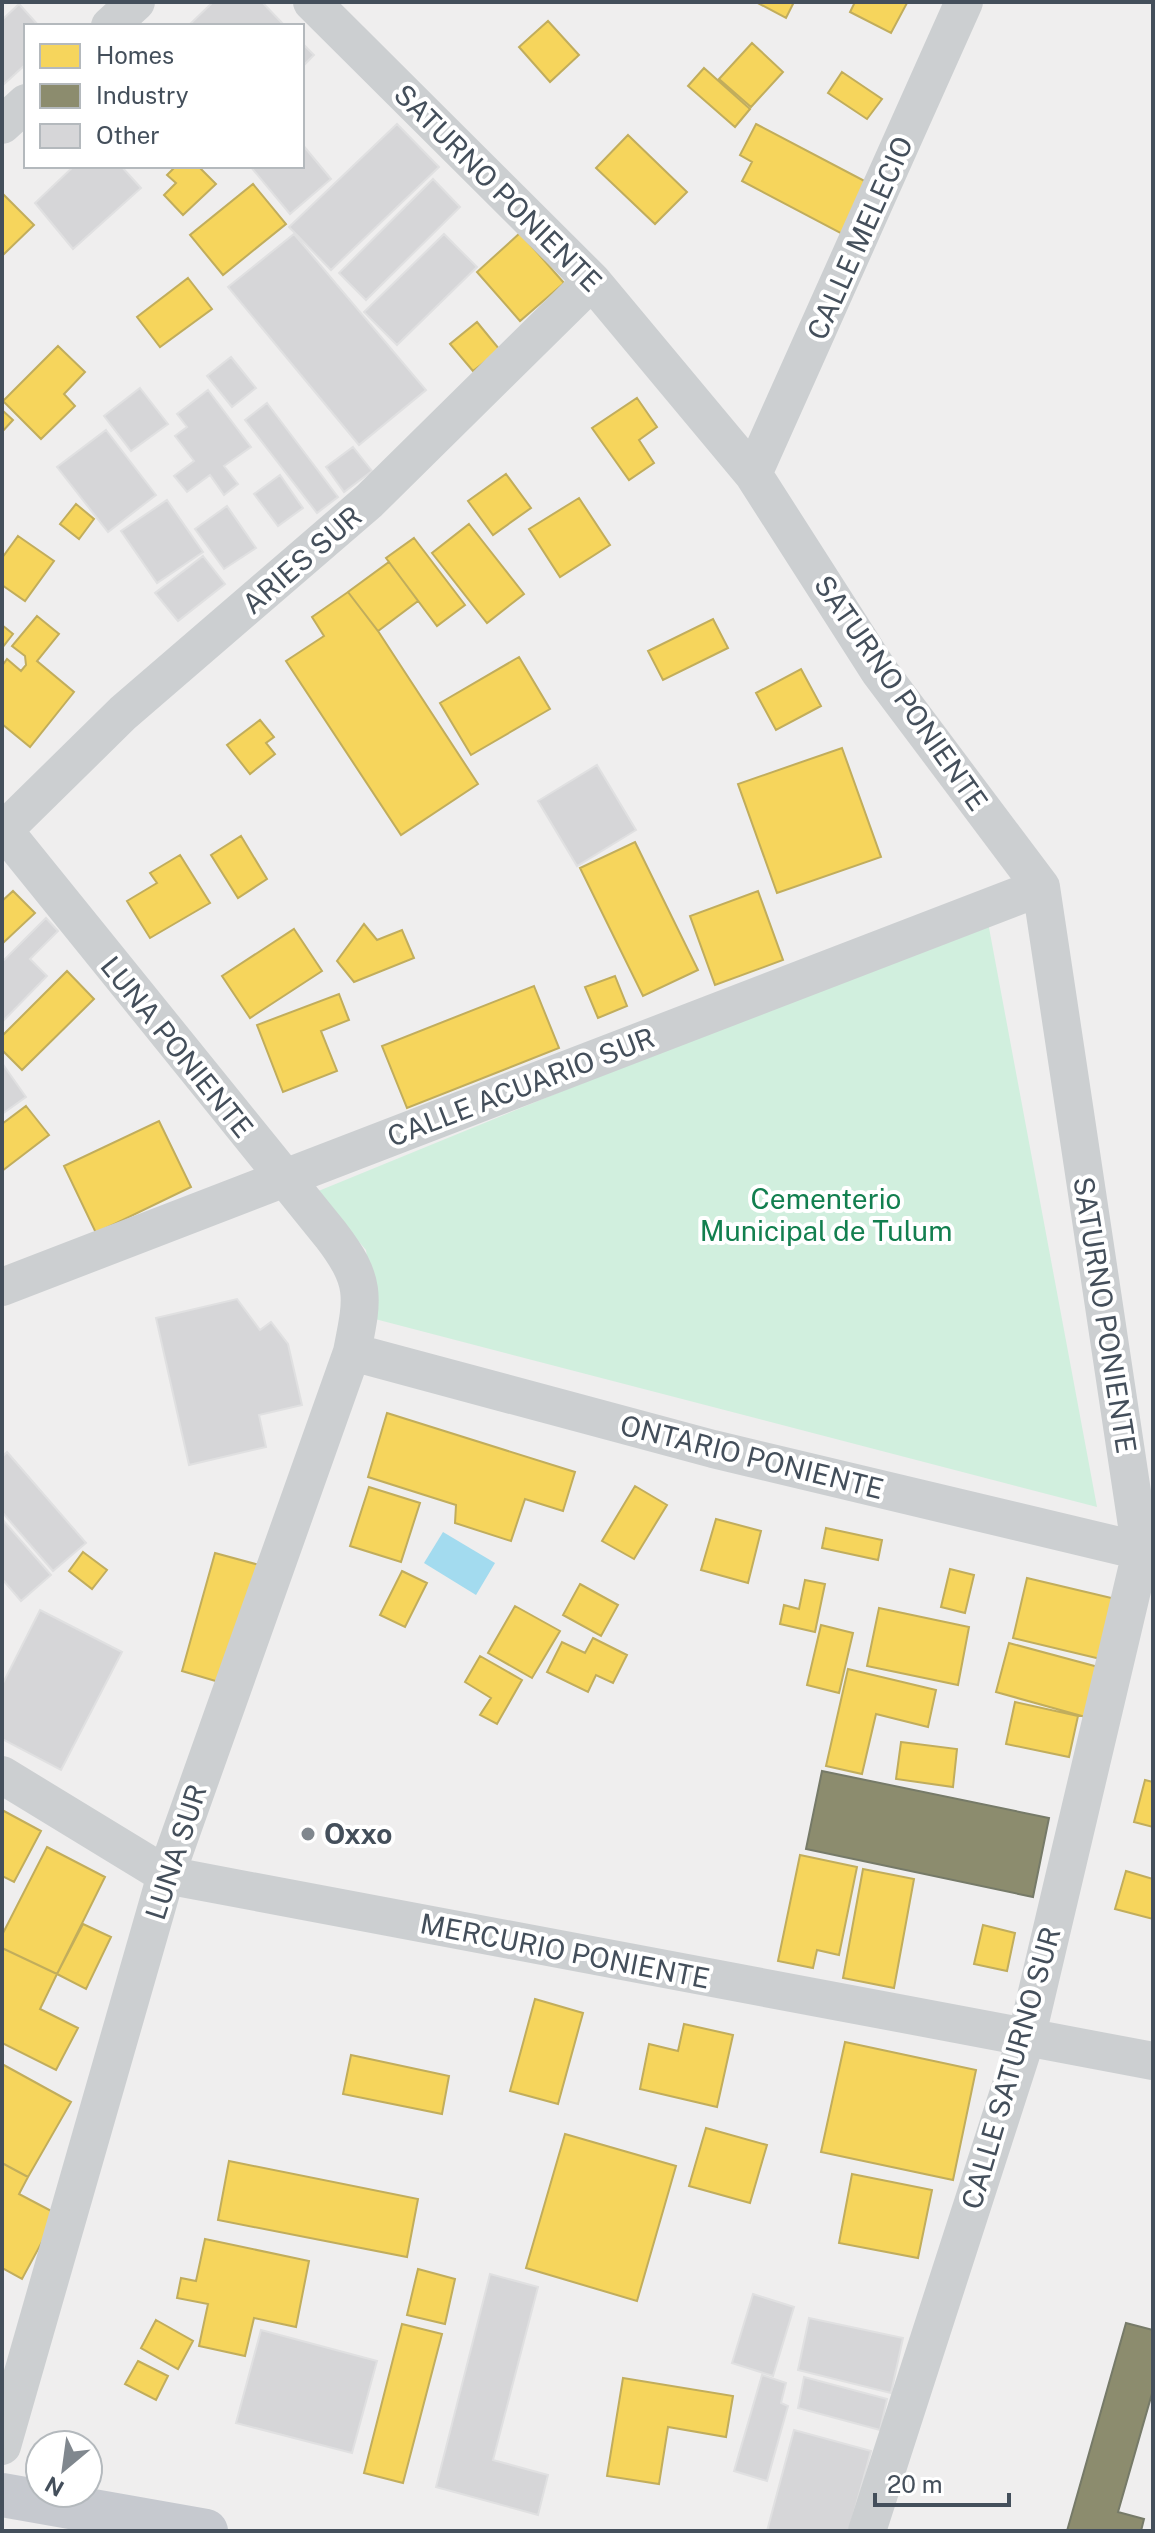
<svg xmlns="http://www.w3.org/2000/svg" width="1155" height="2533" font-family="'Public Sans',sans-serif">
  <rect width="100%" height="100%" fill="#efeeee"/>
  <!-- green -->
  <path fill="#d1efde" d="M987,917L1097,1507L375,1319L366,1250L316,1192Z"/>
  <!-- water -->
  <path fill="#a3dbef" d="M443,1532L495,1563L476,1595L424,1563Z"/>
  <!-- homes -->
  <path fill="#f6d55c" stroke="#c1ad5c" stroke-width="2" d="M756,2H794L786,18Z
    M855,2H905L907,3L891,33L850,12Z
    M548,21L579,55L550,82L519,47Z
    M752,43L783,72L751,107L719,79Z
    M704,68L750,109L735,127L688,86Z
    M842,72L882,99L867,119L828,93Z
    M756,124L874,186L848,237L742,181L752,162L740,155Z
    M628,135L687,192L655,224L596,168Z
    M176,166H198L216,184L183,215L164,195L176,183L167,175Z
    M253,184L286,224L223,275L190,235Z
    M2,193L34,225L2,256Z
    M520,233L564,283L520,321L477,272Z
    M188,278L212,309L160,347L137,317Z
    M477,322L500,350L473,371L450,344Z
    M58,346L85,372L64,394L75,406L41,439L3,401Z
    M637,398L657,427L639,440L654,463L629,480L592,428Z
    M2,410L13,420L2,432Z
    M506,474L531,508L493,535L468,501Z
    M579,498L610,545L560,577L529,529Z
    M76,504L94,519L79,539L60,524Z
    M469,524L524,594L487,623L432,553Z
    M18,536L54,561L25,601L2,585V558Z
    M414,538L465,605L437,626L386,558Z
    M389,562L418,601L378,631L348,592Z
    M348,592L378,631L478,784L401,835L286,661L324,636L312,617Z
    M37,616L59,634L37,661L74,692L30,747L2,724V666L7,659L21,671L26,665L25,656L12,646Z
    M713,619L728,648L663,680L648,651Z
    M2,625L13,634L2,648Z
    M519,657L550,709L471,755L440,703Z
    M801,669L821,706L776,730L756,693Z
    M260,720L274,737L266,743L275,754L250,774L227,745Z
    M842,748L881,857L777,893L738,784Z
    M241,836L267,879L238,898L211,855Z
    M635,842L698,970L643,996L580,868Z
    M180,855L210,903L150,938L127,901L157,883L150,873Z
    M13,891L35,913L2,944V901Z
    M758,891L783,960L715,985L690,916Z
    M364,924L377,940L402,930L414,958L354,982L337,961Z
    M294,929L322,971L250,1018L222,976Z
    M67,971L94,999L22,1070L2,1050V1036Z
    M615,976L627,1006L598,1018L585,987Z
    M534,986L559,1048L407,1108L382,1046Z
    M339,994L349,1020L321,1031L337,1071L283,1092L257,1025Z
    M26,1106L49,1135L2,1171V1124Z
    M159,1121L191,1187L96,1233L64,1166Z
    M387,1413L575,1472L563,1511L525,1499L511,1541L455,1523L456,1505L368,1477Z
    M635,1486L667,1505L634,1559L602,1541Z
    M369,1487L420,1503L401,1562L350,1546Z
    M716,1519L761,1531L748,1583L701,1570Z
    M826,1528L882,1540L878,1560L822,1548Z
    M83,1552L107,1570L92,1589L69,1571Z
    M215,1553L263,1566L229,1685L182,1671Z
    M950,1569L974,1575L965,1613L941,1607Z
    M402,1571L427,1583L405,1627L380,1615Z
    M1027,1578L1124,1601L1109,1661L1013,1638Z
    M805,1580L825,1584L815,1632L780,1624L784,1605L799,1609Z
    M580,1584L618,1605L601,1636L563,1615Z
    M515,1606L560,1631L532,1678L488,1653Z
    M879,1608L969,1627L958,1685L867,1666Z
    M821,1625L853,1633L839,1693L807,1685Z
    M593,1638L627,1655L613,1683L596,1675L588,1692L547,1672L562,1642L585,1653Z
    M1009,1643L1102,1668L1089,1718L996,1692Z
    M480,1656L522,1680L497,1724L480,1715L491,1698L465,1682Z
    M848,1669L936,1690L928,1727L876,1714L862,1774L826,1766Z
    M1015,1702L1078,1716L1069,1757L1006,1744Z
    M901,1742L957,1749L953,1787L896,1779Z
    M1145,1780L1153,1782V1827L1134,1822Z
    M2,1810L41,1831L14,1882L2,1876Z
    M47,1847L105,1877L57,1974L2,1948V1935Z
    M800,1855L857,1867L839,1955L817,1950L813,1968L778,1961Z
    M863,1869L914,1879L894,1988L843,1978Z
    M1126,1871L1153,1879V1919L1115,1909Z
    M83,1924L111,1937L86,1989L57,1974Z
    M983,1925L1015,1933L1007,1971L974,1964Z
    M2,1948L57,1974L40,2009L78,2028L56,2070L2,2043Z
    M535,1999L583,2013L558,2104L510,2091Z
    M684,2024L733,2035L717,2107L640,2089L649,2044L678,2051Z
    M845,2042L976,2070L953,2180L821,2152Z
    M351,2055L449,2076L442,2114L343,2094Z
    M2,2064L71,2102L28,2177L2,2163Z
    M706,2128L767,2145L750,2203L689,2186Z
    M565,2134L676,2166L637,2301L526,2268Z
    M229,2161L418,2199L407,2257L218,2220Z
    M2,2163L28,2177L19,2194L57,2214L22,2279L2,2268Z
    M852,2174L932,2190L918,2258L839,2243Z
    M205,2239L309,2261L296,2327L254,2318L245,2356L199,2346L208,2304L177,2298L181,2278L196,2281Z
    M418,2269L455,2279L445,2324L407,2315Z
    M156,2320L193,2341L178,2369L141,2348Z
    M402,2324L442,2334L403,2483L364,2473Z
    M138,2361L168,2376L156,2400L125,2384Z
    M623,2378L733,2396L726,2437L668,2427L659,2484L607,2476Z"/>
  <!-- industry -->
  <path fill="#8c8c6e" stroke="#767a68" stroke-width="2" d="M822,1771L1049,1818L1033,1897L806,1849Z
    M1126,2323L1153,2330V2390L1118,2512L1144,2519L1141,2531H1067Z"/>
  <!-- building -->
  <path fill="#d6d6d8" stroke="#e0e0e1" stroke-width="2" d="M213,2H262L285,26H188Z
    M19,4L39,26H26V64L2,86V20Z
    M302,43L314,55L302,67Z
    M397,124L439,167L331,270L289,227Z
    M302,144L331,179L290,214L250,166H302Z
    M74,166H121L141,188L73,249L35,203Z
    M433,179L460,207L366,300L339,273Z
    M294,234L426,390L359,445L228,287Z
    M444,234L477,267L397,345L364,312Z
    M231,357L256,388L232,407L207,376Z
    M140,388L168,424L131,451L104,416Z
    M208,390L251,447L224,466L238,484L224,495L210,475L187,492L174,476L194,461L175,436L187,427L177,414Z
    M267,403L338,497L317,513L245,420Z
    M106,430L156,495L108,532L57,467Z
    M353,447L372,471L344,492L326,467Z
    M280,475L303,508L278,526L254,494Z
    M167,500L203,552L157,583L121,531Z
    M227,506L256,548L224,569L195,529Z
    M203,556L225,584L178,621L155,593Z
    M597,765L636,830L577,866L538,801Z
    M46,918L58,931L30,959L47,976L3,1021L2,962Z
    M2,1063L26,1097L2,1114Z
    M237,1299L260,1330L271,1322L288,1344L302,1405L259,1415L266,1447L189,1465L156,1318Z
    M7,1452L86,1543L53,1571L2,1512V1457Z
    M2,1519L51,1575L21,1601L2,1579Z
    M40,1610L122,1652L61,1770L2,1739V1685Z
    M490,2274L538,2287L493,2460L548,2475L538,2515L436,2487Z
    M753,2294L794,2307L773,2376L732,2363Z
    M809,2318L903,2338L891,2393L798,2370Z
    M261,2330L377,2361L352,2453L236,2423Z
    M762,2375L786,2383L781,2403L788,2406L767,2481L734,2471Z
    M804,2377L887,2399L880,2430L798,2408Z
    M794,2430L871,2451L849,2531H767Z"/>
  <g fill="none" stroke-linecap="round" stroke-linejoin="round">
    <!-- minor -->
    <path stroke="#cccfd1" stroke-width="38" d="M312,2L592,281L753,474L879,671L1041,887L1141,1552L1026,2039L867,2531
      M110,26L136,2
      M2,125L26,103
      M753,474L964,2
      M2,828L331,1235C367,1282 363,1297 352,1352L166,1875L2,2446
      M4,830L123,713L369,501L592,281
      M2,1287L1041,887
      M352,1352L713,1449L1153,1554
      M2,1775L166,1875L1153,2061"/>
    <!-- primary -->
    <path stroke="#c6c9cf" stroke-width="44" d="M2,2495L206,2531"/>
  </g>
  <!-- markers -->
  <circle fill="#80878e" stroke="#fff" stroke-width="3" cx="308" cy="1834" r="8"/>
  <g text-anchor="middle" stroke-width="8" stroke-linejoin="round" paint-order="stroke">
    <!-- street labels -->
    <g font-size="28" fill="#444f5b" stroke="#fff">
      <text transform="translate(498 188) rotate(45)" y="10">SATURNO PONIENTE</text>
      <text transform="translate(860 238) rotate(-66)" y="10">CALLE MELECIO</text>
      <text transform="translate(302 560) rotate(-41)" y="10">ARIES SUR</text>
      <text transform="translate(901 693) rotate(55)" y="10">SATURNO PONIENTE</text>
      <text transform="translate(177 1047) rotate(51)" y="10">LUNA PONIENTE</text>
      <text transform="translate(521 1087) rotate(-21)" y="10">CALLE ACUARIO SUR</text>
      <text transform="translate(1105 1315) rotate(81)" y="10">SATURNO PONIENTE</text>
      <text transform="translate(752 1457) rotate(14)" y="10">ONTARIO PONIENTE</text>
      <text transform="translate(176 1852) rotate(-72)" y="10">LUNA SUR</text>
      <text transform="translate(565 1951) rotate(11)" y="10">MERCURIO PONIENTE</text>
      <text transform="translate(1011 2068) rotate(-74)" y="10">CALLE SATURNO SUR</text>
    </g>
    <!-- park labels -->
    <g font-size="28" fill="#127f4f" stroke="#fff">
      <text x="826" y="1209">Cementerio<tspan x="826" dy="32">Municipal de Tulum</tspan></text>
    </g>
    <!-- poi labels -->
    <g font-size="28" font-weight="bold" fill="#444f5b" stroke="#fff" text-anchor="start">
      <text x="324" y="1844">Oxxo</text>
    </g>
  </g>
  <!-- border -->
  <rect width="1155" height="2533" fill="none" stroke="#444f5b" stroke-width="8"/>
  <!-- legend -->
  <rect x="24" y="24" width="280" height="144" fill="#ffffff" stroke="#b4b9bd" stroke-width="2"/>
  <rect x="40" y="44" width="40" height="24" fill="#f6d55c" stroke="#b4b9bd" stroke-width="2"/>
  <text x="96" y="64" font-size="24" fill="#444f5b">Homes</text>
  <rect x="40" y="84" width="40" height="24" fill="#8c8c6e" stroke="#b4b9bd" stroke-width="2"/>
  <text x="96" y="104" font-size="24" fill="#444f5b">Industry</text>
  <rect x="40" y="124" width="40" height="24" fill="#d6d6d8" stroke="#b4b9bd" stroke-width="2"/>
  <text x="96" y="144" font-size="24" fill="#444f5b">Other</text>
  <!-- north arrow -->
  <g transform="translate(64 2469) rotate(209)"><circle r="38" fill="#ffffff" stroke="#b4b9bd" stroke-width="2"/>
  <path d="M0-6L14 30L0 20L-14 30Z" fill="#80878e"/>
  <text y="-12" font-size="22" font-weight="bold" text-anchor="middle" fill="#444f5b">N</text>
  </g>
  <!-- scale -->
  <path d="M875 2493v12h134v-12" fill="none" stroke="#444f5b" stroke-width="4"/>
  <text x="887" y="2493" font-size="24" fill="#444f5b" stroke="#ffffff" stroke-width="6" paint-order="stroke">20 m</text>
</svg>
